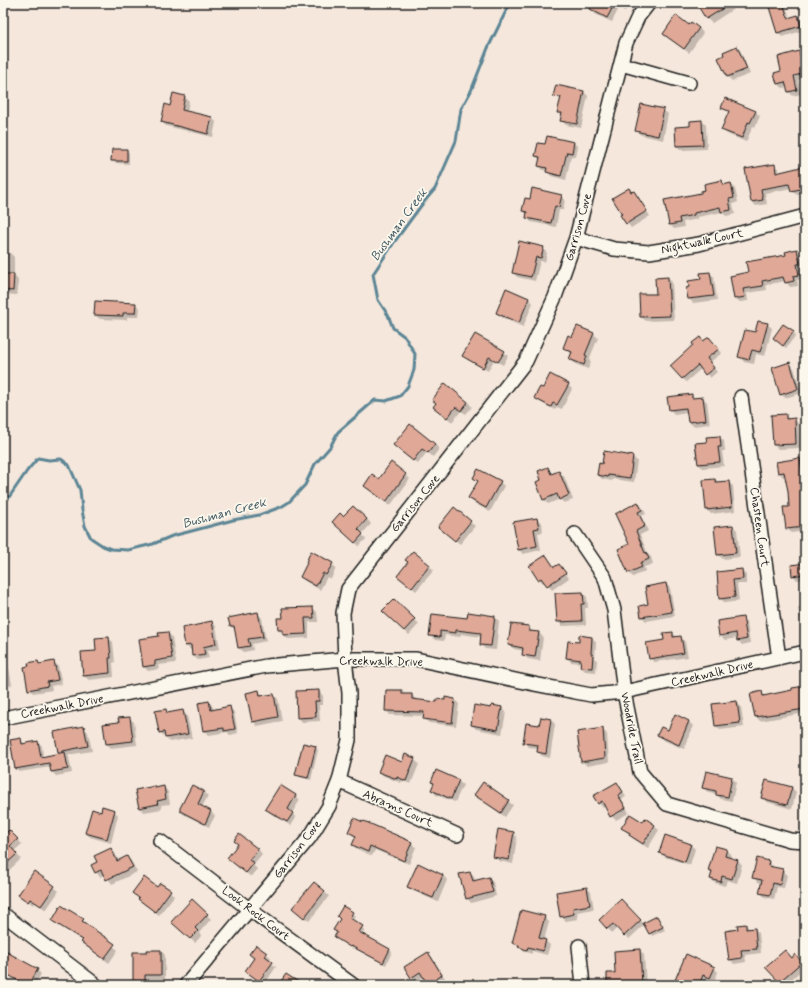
<svg xmlns="http://www.w3.org/2000/svg" width="808" height="988" font-family="Mynerve,sans-serif">
  <rect width="100%" height="100%" fill="#f5e7db"/>
  <filter id="ink" filterUnits="userSpaceOnUse"><feTurbulence type="fractalNoise" baseFrequency=".025" numOctaves="2"/><feDisplacementMap in="SourceGraphic" scale="8" xChannelSelector="R" yChannelSelector="G"/><feConvolveMatrix kernelMatrix="1 2 1 2 8 2 1 2 1" color-interpolation-filters="sRGB"/></filter>
  <g filter="url(#ink)">
    <!-- shadow -->
    <path fill="#0003" d="M594,3H630L625,11L619,8L612,22L595,14L591,9Z
      M697,3H732L735,8L712,23L707,19Z
      M783,4L787,9L790,18L798,16L802,20L805,30L782,37L778,33Z
      M690,26L699,28L703,33L689,53L664,34Z
      M737,48L741,52L750,74L732,81L728,77L720,58Z
      M799,52L803,57L805,64V79L798,80L801,94L793,96L789,92L787,87L783,88L778,84L776,73L783,71Z
      M584,92L588,96L581,128L566,125L561,120L562,116L558,112L561,100L555,95Z
      M185,97L189,101L187,112L212,118L216,122L213,137L166,126L162,122L171,107Z
      M722,107L755,111L760,116L755,127L753,126L746,142L727,134L723,130L730,113Z
      M663,110L668,114L663,140L641,135L636,131Z
      M701,121L706,125L707,149L681,150L677,146L676,128L691,127Z
      M574,143L578,147L576,157L571,156L566,180L551,176L547,171L543,170L539,166L540,160L536,156L546,146Z
      M127,150L129,153V164L115,163L112,160Z
      M805,160V193L797,195L792,191V188L765,193L767,204L756,206L752,202L746,170L774,165L779,169V173L803,168L801,161Z
      M722,182L726,185L731,184L735,189L738,202L733,204L735,214L726,216L722,212L698,217V219L683,222L684,227L674,229L670,225L702,193Z
      M629,189L638,196L650,216L631,228L621,215L623,214Z
      M561,195L565,200L563,210H559L556,227L531,222L527,217V214L523,210L531,200Z
      M543,248L547,253L545,262L540,261L535,281L517,277L513,272Z
      M797,250L801,255L804,268H801L803,279L797,280L798,286L790,287L785,281L766,285L767,290L747,293L748,301L740,302L735,298L749,273Z
      M3,253H10L14,257V276L18,280L17,295L3,294Z
      M710,273L714,277L717,300L693,303L689,299L702,280Z
      M668,278L672,282L674,320L646,321L641,317L640,295L657,294Z
      M507,290L529,299L533,303L523,327L501,317L497,313Z
      M135,304L140,308L139,317H127V320L100,319L95,315Z
      M767,324L772,328L765,356L756,354L754,364L744,362L740,357L756,334Z
      M793,332L796,335L786,348L777,341Z
      M594,334L598,338L589,360L591,362L588,369L575,364L570,359L572,354L564,348L573,338Z
      M704,342H713L722,353L710,362L717,372L710,378L702,368L686,382L671,366Z
      M504,352L508,356L503,365L494,360L488,371L468,360L463,355Z
      M790,363L794,368L802,393L785,398L781,394Z
      M568,385L572,389L562,409L557,407L555,410L540,402L535,398L543,389Z
      M691,395L695,399L703,398L707,402L710,424L693,426L689,422L688,412L674,414L670,409Z
      M468,402L472,407L466,414L461,411L452,422L434,407Z
      M785,415L790,420L794,419L799,424L800,448L778,449L774,445Z
      M719,437L724,441L725,451H722L724,466L703,468L698,464L696,444L708,442Z
      M435,444L439,449L433,457L427,452L418,464L399,449Z
      M633,457L637,461L634,482L613,479L612,481L602,479L598,475Z
      M799,459L804,463L805,471V531L791,533L787,528L791,508L786,476L783,477L779,472Z
      M391,464L410,479L390,506L365,486L379,480Z
      M548,468L553,474L559,472L564,476L573,500L564,503L560,499L548,504L544,500L543,480Z
      M474,477L500,482L504,486L490,512L474,503L470,498L479,482Z
      M715,480L717,483L728,482L733,486L735,511L711,514L707,510Z
      M638,503L643,508L646,514L641,516L648,531L640,535L648,554L651,557L653,564L644,567L645,571L633,577L628,572L630,544Z
      M343,518L367,519L371,524L362,534L366,539L359,546L337,526Z
      M537,519L542,523L543,532L538,533L541,550L523,554L519,550Z
      M470,522L475,526L460,544L444,531Z
      M733,526L737,530L740,557L723,559L718,555L715,528Z
      M805,546V579L797,580L793,575L801,564L799,547Z
      M413,553L434,570L416,591L403,580Z
      M546,557L555,568L559,565L569,578L552,590L545,582L543,583L539,579Z
      M332,564L336,568L331,579L327,577L320,590L305,581L301,577Z
      M741,570L746,575V584H737L739,601L725,603L720,598L718,573Z
      M666,584L670,588L675,616L646,621L642,617Z
      M583,593L587,597L588,608H585L586,625L562,626L558,621Z
      M394,600L419,624L409,635L384,611Z
      M805,607V629L801,625L798,608Z
      M313,608L317,612L318,622H309V638L288,639L279,630L284,619Z
      M258,614L262,618L266,641L252,644L253,650L244,652L239,648L235,630L231,626Z
      M433,615L468,619L495,617L499,621L496,650L485,649L481,645L482,637L461,634L460,637L445,635L444,641L435,640L430,635Z
      M743,618L747,623L750,643L742,645L738,640L737,638L725,640L720,635Z
      M212,622L216,626L220,649L207,651L209,658L198,660L193,656L192,650H191L186,646Z
      M529,627L533,632L539,633L543,637L540,661L528,659L523,655L524,651L514,649L509,645Z
      M168,633L172,637L176,663L158,665L159,669L148,671L144,667L160,637Z
      M672,633L677,637H681L685,642L688,657L654,662L650,658Z
      M580,636L592,637L596,642L595,658L597,660L596,672L585,671L581,667V663L571,662L567,658L579,643Z
      M108,638L113,642L115,662L113,663L114,677L89,680L84,676Z
      M3,648L6,651L12,685L3,687Z
      M54,662L58,666L62,684L51,686L52,690L33,693L29,689L38,663L40,664Z
      M805,687V713L760,721L756,717L752,695L762,693L765,696L794,691Z
      M259,691L263,696L274,695L278,699L282,721L257,726L253,721Z
      M319,691L323,696V705H319L320,721L302,722L298,717Z
      M402,691L406,695H412L416,700L437,704L455,700L459,704L456,726L429,723L425,719V716L390,715L386,710Z
      M209,702L213,707L214,710L230,708L234,712L238,733L230,735L227,732L209,735L204,731L199,704Z
      M737,702L741,707L744,727L720,730L716,726L713,705Z
      M502,708L506,712L502,734L476,729L472,725L492,709Z
      M166,710L169,714L183,711L187,716L192,738L170,742L160,732Z
      M675,716L689,722L693,726L684,749L663,740L658,735L669,731Z
      M129,718L134,722L137,745L111,748L107,744L120,723Z
      M551,720L555,724L550,758L542,756L538,752V748L528,747L524,742L540,726Z
      M84,728L88,732L92,751L67,755L69,757L72,773L56,776L52,772L51,767L19,772L16,768L20,739L25,745L38,742L42,746L43,757L61,754L59,751Z
      M602,729L607,734L609,762L587,766L582,761Z
      M315,747L318,750L311,780L299,777L297,774Z
      M414,759L419,764L411,784L402,781L401,783L384,776L379,772Z
      M732,778L736,782L732,801L721,799L716,794L708,792L703,788Z
      M458,781L463,785L455,802L436,795L432,790L434,784L433,782Z
      M483,783L513,805L505,817L475,795Z
      M617,783L621,788L626,797L622,799L629,813L616,820L611,816L606,806L603,808L599,803Z
      M280,786L296,796L300,800L292,813L296,818L291,826L270,813L266,809Z
      M154,787L156,789L164,787L168,792L170,804L161,805L162,809L144,812L140,808Z
      M792,788L796,792L792,809L767,802L762,798Z
      M203,792L208,796L202,807L211,812L215,816L209,827L185,815L180,811Z
      M114,811L118,815L111,843L90,837L86,833L101,813Z
      M646,820L659,830L648,848L634,839L623,828L643,824Z
      M9,831L22,844L14,851L21,859L3,876V837Z
      M349,832L411,843L416,847L409,864L375,850L372,856L357,849L353,845L356,838Z
      M513,833L517,837L513,864L499,861L494,857Z
      M666,837L691,845L695,849L690,865L665,857L661,853Z
      M110,849L115,853L119,861L127,857L131,861L137,872L112,884L105,874L100,877L96,872L98,863Z
      M258,849L262,854L253,865L257,869L251,877L233,862Z
      M726,850L731,855L730,858L737,860L742,865L737,883L727,880L725,886L715,883L711,879L712,874L709,871Z
      M768,862L773,866V868L783,870L787,875L784,888L777,887L774,899L765,897L760,893L763,883L758,882L754,878Z
      M418,864L443,875L447,880L438,902L413,891L408,887Z
      M35,872L59,891L46,910L35,902L33,905L19,894Z
      M470,873L474,877L476,881L488,878L493,882L496,896L471,903L467,898Z
      M314,883L329,896L309,921L298,913Z
      M158,888L170,891L174,896L159,915L144,904Z
      M587,888L591,892L594,909L577,912L578,919L566,921L561,916Z
      M621,900L644,924L657,917L665,930L652,936L645,924L629,939L618,927L612,933L600,920Z
      M192,901L211,919L199,933L201,936L195,943L177,926Z
      M344,907L355,916L352,921L365,930L362,935L390,950L392,952L386,965L354,948L353,949L335,937L337,933L334,930L341,919Z
      M544,917L549,922L544,940L550,945L547,955L532,951V954L524,951L514,943Z
      M83,920L87,924V925L118,950L109,963L87,947L82,942L83,941L58,925L53,921Z
      M746,925L750,929H755L759,933L761,953L745,955L746,962L734,964L730,959L739,930Z
      M3,946L11,953L10,955L37,970L41,974L35,985H24L3,972Z
      M256,946L267,954L271,958L269,961L276,967L264,985L246,970L254,959L250,954Z
      M640,950L644,955L646,985H608L616,974Z
      M161,951L165,955V979H149V985H136L134,982L148,953Z
      M427,953L432,957L446,980L438,985H430L424,976L416,982L412,977Z
      M795,956L805,967L785,985H783L780,981L792,959Z
      M714,968L718,972L714,982L708,979L705,985H681L676,980Z"/>
    <g fill="none" stroke-linecap="round" stroke-linejoin="round">
      <!-- stream -->
      <path stroke="#5b8595" stroke-width="3" d="M3,506L27,471L38,458L49,460L61,459L69,465L80,490L82,510L85,526L91,538L103,546L111,549L128,550L153,544L172,536L188,532L233,520L259,515L281,507L289,502L305,485L315,464L330,447L338,432L375,400L386,401L400,396L408,386L414,370L415,354L405,337L393,328L388,315L378,300L373,274L395,241L423,203L435,189L456,141L461,109L471,91L488,48L510,3"/>
    </g>
    <!-- building -->
    <path fill="#dfa897" stroke="#1c1c1c" d="M593,3H615L607,18L590,9Z
      M696,3H732L706,19Z
      M783,3L788,18L798,15L801,26L777,33L769,7Z
      M676,15L689,25L691,22L699,28L684,49L663,34Z
      M737,46L747,69L727,77L718,58L724,55L723,52Z
      M799,51L805,73L794,76L797,90L788,92L785,82L777,84L774,73L781,71L778,57Z
      M556,85L584,91L577,124L560,121L562,113H557L561,97L553,96Z
      M173,93L185,96L182,110L212,117L208,134L161,122L165,104L170,106Z
      M725,98L756,111L750,123L748,122L742,138L721,130L729,111L721,108Z
      M641,104L664,109L658,136L635,131Z
      M702,120L703,145L676,146L675,127L690,126V121Z
      M547,136L574,142L572,153L567,152L561,176L546,172L547,168L538,166L540,157L535,156L538,143L545,144Z
      M112,149H127V161H111Z
      M775,164L776,173L805,166V188L791,191L789,184L761,189L763,200L751,202L745,169Z
      M722,180L723,185L731,183L734,198L729,199L731,210L721,212L720,207L694,213V215L679,218L680,223L669,225L664,200L701,193V191L705,190L704,184Z
      M532,188L562,195L559,207L555,206L551,223L526,218L527,212L522,211L525,198L530,199Z
      M629,188L631,192L634,191L647,211L626,224L620,215L622,214L612,198Z
      M519,241L544,247L541,258L536,257L531,277L512,273Z
      M797,249L800,264H797L799,275L793,276L794,281L785,283L783,277L762,281L763,286L743,289L745,297L734,299L730,276L748,272L746,262L786,255L785,252Z
      M710,272L714,296L688,299L686,288L689,287L688,281L701,279L700,273Z
      M3,274H14L13,291L3,290Z
      M668,277L670,316L640,317L639,294H656L655,278Z
      M506,288L529,298L519,323L496,313Z
      M95,301L136,303L135,313H123V316L94,315Z
      M758,321L768,323L760,352L752,350L749,360L738,357L745,330L755,332Z
      M783,324L794,331L783,346L773,338Z
      M577,326L594,333L585,355L587,356L584,365L569,359L572,352L563,348L568,335L572,337Z
      M475,334L505,351L498,362L489,357L483,368L462,356Z
      M700,337L703,341L709,337L719,349L707,358L714,368L705,375L698,365L682,379L670,366L693,345L692,343Z
      M790,362L798,389L780,395L772,368Z
      M550,374L569,384L557,405L553,403L551,407L534,398L540,387L543,388Z
      M445,383L468,402L461,411L456,407L447,418L433,407L436,403L432,400Z
      M692,394V398L703,397L706,420L688,422L686,408L669,410L667,397Z
      M786,414V419L795,418L796,444L773,445L771,415Z
      M410,424L435,444L428,453L422,449L413,461L393,445Z
      M720,436L721,447H718L720,462L698,464L695,443L707,442L706,437Z
      M604,451L633,456L630,478L608,475V477L597,475L599,463L602,464Z
      M800,458L805,491V527L786,529L783,507H789L788,491L784,472L778,473L776,462Z
      M391,462L406,474L386,502L364,486L372,474L379,479Z
      M548,467L551,474L559,471L569,495L559,500L557,494L543,500L536,482L541,480L538,471Z
      M478,469L501,481L486,508L468,498L478,481L473,478Z
      M715,479L716,482L729,481L732,507L706,510L703,480Z
      M638,502L642,510L638,512L645,526L636,531L645,553L646,552L649,559L640,563L642,567L628,573L618,549L629,544L615,514Z
      M353,506L367,519L358,529L363,534L355,543L332,522L340,513L343,516Z
      M454,507L471,521L455,541L438,527Z
      M537,518L539,528L534,529L537,546L518,550L513,522Z
      M733,525L736,553L717,555L714,527Z
      M311,551L333,563L326,575L323,573L316,586L300,577L307,563L306,562Z
      M413,551L430,565L412,588L397,576L408,562L405,560Z
      M546,555L554,567L559,564L566,573L547,586L541,578L538,580L529,566Z
      M805,563V574L792,576L791,565Z
      M742,569L743,579L733,580L735,597L719,599L717,572Z
      M666,583L672,612L641,617L639,606L648,604L645,587Z
      M583,592L584,604H581L582,621L557,622L555,593Z
      M394,599L415,619L404,631L382,611Z
      M313,607L314,618H305L306,634L283,635V630H278L277,618H283L282,608Z
      M258,612L263,637L248,639L250,646L238,648L234,626H230L228,618Z
      M468,612L495,616L491,646L480,645L481,633L456,630V633L440,631V637L429,636L432,614L467,618Z
      M743,617L747,639L737,641L736,633L719,636L717,621Z
      M212,621L216,644L203,647L205,654L192,656L191,645L185,646L182,628L202,624V623Z
      M511,624L529,626V631L539,632L535,657L522,655L523,648L508,645Z
      M168,632L172,658L155,661V665L143,667L139,639L159,636L158,633Z
      M673,632V637L681,636L684,653L649,659L646,643L664,640L663,633Z
      M579,635L592,637L591,654L593,655L592,668L580,667L581,660L566,658L568,641L579,642Z
      M109,637L111,658H109L110,673L83,676L81,652L96,651L95,638Z
      M38,661L39,664L54,661L58,680L47,682L48,686L28,690L24,667L29,666L28,663Z
      M805,686V709L755,717L750,694L762,691L763,696L792,690V688Z
      M259,690L260,696L274,694L278,717L252,722L246,693Z
      M319,690V701H315L316,717L297,718L296,691Z
      M386,690H402V694H412V699L437,702V699L445,700V697L455,699L452,723L423,719L424,712L385,711Z
      M209,701L211,710L230,706L235,729L224,731V728L203,731L198,703Z
      M737,701L740,723L715,726L712,704Z
      M474,705L491,708L492,705L502,707L498,730L471,725Z
      M166,709L167,713L183,710L188,734L165,738L164,732L159,733L155,711Z
      M675,714L689,721L679,745L657,735L661,727L668,730Z
      M130,717L133,741L106,744L103,724L119,722L118,718Z
      M541,717L551,719L546,754L537,752L538,745L523,743L526,723L539,725Z
      M84,726L88,746L58,752L54,732Z
      M603,728L605,758L581,762L577,732Z
      M21,738L22,744L38,741L41,757L65,752L68,769L51,772L49,763L15,769L10,740Z
      M303,743L316,746L308,778L295,775Z
      M405,754L415,758L406,781L397,777V779L378,772L385,755L402,762Z
      M436,770L459,780L451,799L431,790L434,783L431,782Z
      M706,771L732,777L728,797L716,795V791L702,788Z
      M766,780L792,787L787,805L761,798Z
      M483,782L509,800L501,813L474,795Z
      M617,782L623,792L618,795L626,808L610,817L602,801L598,804L593,796Z
      M192,785L204,791L198,804L211,811L205,824L180,811V808Z
      M280,785L296,795L288,809L293,813L287,822L265,809Z
      M155,786V788L164,786L166,799L157,801L158,804L139,808L135,790Z
      M102,806L115,810L107,839L85,833L92,809L101,812Z
      M630,814L643,822L645,818L655,825L643,844L629,835L630,833L621,828Z
      M354,818L363,822L364,821L412,842L404,861L370,846L368,852L352,845L356,836L348,832Z
      M498,829L514,832L509,860L493,857Z
      M9,830L18,839L10,846L17,854L3,867V836Z
      M239,834L258,849L249,860L254,863L246,873L227,858L238,844L234,841Z
      M665,835L691,844L685,862L659,853Z
      M715,846L727,849L725,856L738,860L732,879L722,876L721,882L710,879L712,872L708,871Z
      M111,848L117,861L127,856L133,867L106,880L101,870L95,873L91,865L97,862L94,856Z
      M757,858L769,861L768,866L783,869L780,885L773,883L770,895L759,893L762,880L752,878Z
      M418,863L443,875L433,898L407,887Z
      M34,871L55,886L41,906L30,899L28,902L18,895Z
      M470,872L473,881L489,877L493,892L466,899L459,874Z
      M144,877L157,887L160,883L171,890L155,912L138,899L139,898L132,893Z
      M314,882L325,891L304,918L292,908Z
      M587,887L590,905L573,908L574,914L560,917L556,892Z
      M192,899L208,914L195,928L198,931L190,939L171,922Z
      M621,899L641,920L624,936L613,924L607,929L599,920Z
      M61,905L84,919L82,921L115,944L104,959L81,942L83,940L52,921Z
      M343,906L353,912L350,918L363,926L359,932L390,949L383,963L351,946L350,947L334,937L337,932L333,930L340,919L337,916Z
      M521,910L545,916L539,938L546,940L543,951L528,947L527,950L518,947L519,945L512,943Z
      M657,916L663,927L649,934L643,923Z
      M746,924V929L755,928L757,949L741,950L742,958L729,960L725,931L738,929L737,925Z
      M256,945L267,953L265,956L273,962L259,981L245,971L254,958L249,954Z
      M640,949L642,985H607V973H615L614,951Z
      M3,950L38,969L29,985H26L3,972Z
      M147,950H161V975H145V983H133V952H147Z
      M785,950L792,958L795,954L802,962L779,982L765,967Z
      M428,952L442,975L428,985L420,972L411,978L404,967Z
      M686,954L715,967L710,978L703,975L699,985H685L675,980Z
      M286,974L303,985H278Z"/>
    <g fill="none" stroke-linecap="round" stroke-linejoin="round">
      <!-- minor casing -->
      <g stroke="#1c1c1c" stroke-width="16">
        <path id="minor" d="M621,64L689,83
          M576,238L614,249L649,252L699,244L805,216
          M741,397L779,658
          M575,534L605,578L614,610L624,692L640,772L667,804L790,840L805,841
          M3,718L266,666L345,659H416L534,684L591,695L624,692L805,652
          M339,781L457,835
          M160,841L249,909L353,985
          M3,914L96,985
          M579,946L583,985
          M186,985L310,837L329,806L339,781L349,740V693L345,659L343,613L348,589L526,361L555,297L576,238L626,43L638,17L649,3"/>
      </g>
      <!-- minor -->
      <use href="#minor" stroke="#fbf7ec" stroke-width="13"/>
    </g>
  </g>
  <g text-anchor="middle" stroke-width="3.5" stroke-linejoin="round" paint-order="stroke">
    <!-- street labels -->
    <g font-size="12" fill="#1c1c1c" stroke="#fbf7ec">
      <text transform="translate(578 227) rotate(-74)" y="4">Garrison Cove</text>
      <text transform="translate(702 241) rotate(-12)" y="4">Nightwalk Court</text>
      <text transform="translate(415 503) rotate(-51)" y="4">Garrison Cove</text>
      <text transform="translate(760 527) rotate(82)" y="4">Chasteen Court</text>
      <text transform="translate(381 661) rotate(1)" y="4">Creekwalk Drive</text>
      <text transform="translate(712 673) rotate(-13)" y="4">Creekwalk Drive</text>
      <text transform="translate(62 706) rotate(-11)" y="4">Creekwalk Drive</text>
      <text transform="translate(632 728) rotate(79)" y="4">Woodride Trail</text>
      <text transform="translate(398 808) rotate(24)" y="4">Abrams Court</text>
      <text transform="translate(297 849) rotate(-52)" y="4">Garrison Cove</text>
      <text transform="translate(256 913) rotate(37)" y="4">Look Rock Court</text>
    </g>
    <!-- water labels -->
    <g font-size="13" font-style="italic" fill="#415963" stroke="#fbf7ec">
      <text transform="translate(398 224) rotate(-54)" y="5">Bushman Creek</text>
      <text transform="translate(224 512) rotate(-15)" y="5">Bushman Creek</text>
    </g>
  </g>
  <!-- margin -->
  <rect width="808" height="988" fill="none" stroke="#fbf7ec" stroke-width="16"/>
  <rect x="8" y="8" width="792" height="972" fill="none" stroke="#1c1c1c" stroke-width="1.5" filter="url(#ink)"/>
</svg>
